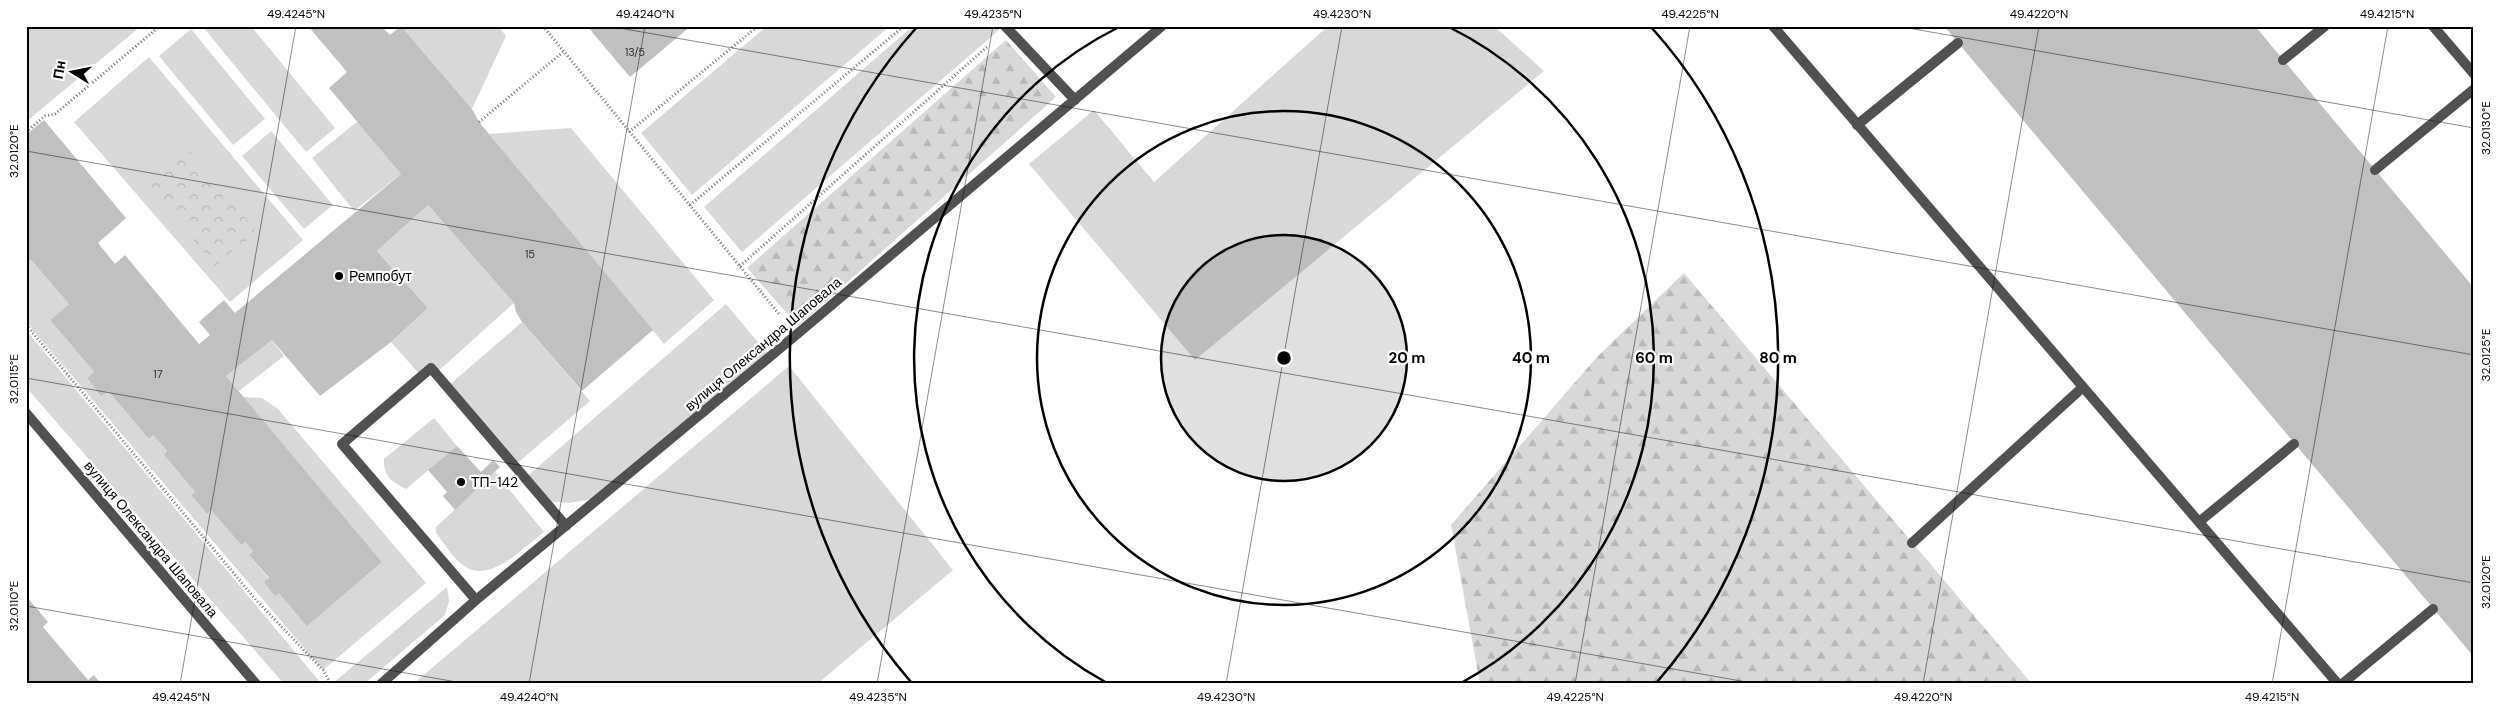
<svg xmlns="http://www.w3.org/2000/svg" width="2500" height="710" font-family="'DM Sans',sans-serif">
  <defs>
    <pattern id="forest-firs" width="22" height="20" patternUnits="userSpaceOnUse" patternTransform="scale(1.25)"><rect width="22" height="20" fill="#d8d8d8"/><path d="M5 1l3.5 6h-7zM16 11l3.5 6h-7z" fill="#b8b8b8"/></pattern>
    <pattern id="park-crowns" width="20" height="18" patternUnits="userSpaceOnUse" patternTransform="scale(1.25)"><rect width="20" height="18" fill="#d8d8d8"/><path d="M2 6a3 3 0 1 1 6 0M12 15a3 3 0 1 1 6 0" fill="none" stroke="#b8b8b8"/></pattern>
  </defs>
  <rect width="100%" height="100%" fill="#fff"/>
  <!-- green -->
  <path fill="#d8d8d8" d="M26,26H141L26,122Z
    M202,26H251L335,128L306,152Z
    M401,26H498L506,36L472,109Z
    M767,26H890L692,195L641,133Z
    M913,26H996L999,30L742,252L704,207Z
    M1328,26H1494L1544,71L1195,360L1029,164L1094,110L1154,182Z
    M191,29L265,119L233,145L159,56Z
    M149,57L303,240L230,302L74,122Z
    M358,121L401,174L354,211L312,158Z
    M571,128L714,300L664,344L489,134Z
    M271,131L333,205L304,229L242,156Z
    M428,205L514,303L435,374L421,376L391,342L428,308L377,251Z
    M31,260L69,304L50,320L94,372L87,378L96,389L108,391L149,439L153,435L167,451L164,455L195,492L191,495L207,514L211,510L241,545L245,542L253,551L249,555L307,625L382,562L243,397L262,398L278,409L426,583L323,670L26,322V264Z
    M726,304L767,353L591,499L570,503L545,501L525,478Z
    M522,322L590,401L514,466L447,387Z
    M26,330L320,682L322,684H284L26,387Z
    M272,340L284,356L239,391L226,376Z
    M789,366L953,570L817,684H413Z
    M434,418L457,446L406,489C392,482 383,476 384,459Z
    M495,472L544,532C523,548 490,584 464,566C453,558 444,543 436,533V527Z
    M447,587L449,601L445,615L364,684H332Z"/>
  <!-- forest -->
  <path fill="url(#forest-firs)" d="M1006,40L1056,97L798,326L747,268Z
    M1684,273L2032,684H1480L1451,525L1597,357Z"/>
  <!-- park -->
  <path fill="url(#park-crowns)" d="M185,145L257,232L215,266L144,179Z"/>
  <!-- building -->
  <path fill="#c0c0c0" d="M308,26H381L390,35L401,26L472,109L479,122L653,330L582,391L522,322L516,312L514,303L428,205L377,251L428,308L391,342L320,396L272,340L226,376L382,562L307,626L279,593L275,596L264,582L269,578L249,555L253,551L245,542L241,545L211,510L207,514L191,495L195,492L164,455L167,451L153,435L149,439L108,391L101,396L87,378L94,372L50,320L69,304L31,260L26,264V135L44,120L126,218L98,243L115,264L125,255L199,344L210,335L199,322L224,300L235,313L401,174L329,88L347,72Z
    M587,26H691L630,77Z
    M1944,26H2255L2474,288V657Z
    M457,446L481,472L493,460L500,467L455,510L443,496L447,492L428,470Z
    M26,596L48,622L43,627L88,680L94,675L101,684H26Z"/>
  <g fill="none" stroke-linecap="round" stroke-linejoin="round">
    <!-- path -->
    <path stroke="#737373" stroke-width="3" stroke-dasharray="1 2.5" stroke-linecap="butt" d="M543,26L779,314
      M479,122L563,52
      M26,132L45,116L55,114L160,26
      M629,132L758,26
      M690,205L904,26
      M740,266L988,46
      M26,325L256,600L323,670L331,684"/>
    <!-- service -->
    <path stroke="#515151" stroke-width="10" d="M1005,26L1075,100
      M1773,26L2338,684
      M2433,26L2474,74
      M2283,60L2325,26
      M1857,125L1958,43
      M2375,170L2474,89
      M26,413L256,684
      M2199,522L2294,444
      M1912,543L2083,387
      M476,600L342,444L431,368L566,526
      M381,684L476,600L796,335L1162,26
      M2342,684L2433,609"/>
  </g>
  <!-- ticks -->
  <path fill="none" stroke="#000" stroke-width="1" stroke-opacity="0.45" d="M608,26L2474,355M1897,26L2474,128M26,151L2474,583M26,378L1758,684M26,606L468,684M180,684L296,26M529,684L645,26M877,684L993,26M1226,684L1342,26M1575,684L1690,26M1923,684L2039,26M2272,684L2388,26"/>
  <!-- distance rings -->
  <circle cx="1284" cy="358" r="123" fill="#000" fill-opacity=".12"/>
  <g fill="none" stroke="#000" stroke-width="2.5">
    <circle cx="1284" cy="358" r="123"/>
    <circle cx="1284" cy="358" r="247"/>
    <path d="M1107 683A370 370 0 0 1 1119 27M1449 27A370 370 0 0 1 1461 683"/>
    <path d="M911 682A494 494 0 0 1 917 27M1651 27A494 494 0 0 1 1657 682"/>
  </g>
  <!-- markers -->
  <g fill="#000" stroke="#fff" stroke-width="2">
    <circle cx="339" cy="276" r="5"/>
    <circle cx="461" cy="482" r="5"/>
  </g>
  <g text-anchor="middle" stroke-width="4.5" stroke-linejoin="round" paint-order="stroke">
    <!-- number labels -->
    <g font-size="11" fill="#303030">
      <text x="635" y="56">13/5</text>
      <text x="530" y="258">15</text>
      <text x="158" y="378">17</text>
    </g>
    <!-- poi labels -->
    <g font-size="14" fill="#000" stroke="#fff" text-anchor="start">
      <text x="349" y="281">Ремпобут</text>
      <text x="471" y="487">ТП-142</text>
    </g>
    <!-- street labels -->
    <g font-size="14" fill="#000" stroke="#fff">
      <text transform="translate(763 344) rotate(-40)" y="5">вулиця Олександра Шаповала</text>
      <text transform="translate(151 539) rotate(50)" y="5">вулиця Олександра Шаповала</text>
    </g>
  </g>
  <circle cx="1284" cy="358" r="8" fill="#000" stroke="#fff" stroke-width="2.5"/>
  <g font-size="15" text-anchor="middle" font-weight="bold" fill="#000" stroke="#fff" stroke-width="4.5" stroke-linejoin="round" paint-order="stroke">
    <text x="1407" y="363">20 m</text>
    <text x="1531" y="363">40 m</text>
    <text x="1654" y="363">60 m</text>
    <text x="1778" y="363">80 m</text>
  </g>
  <!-- border -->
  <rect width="2500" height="710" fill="none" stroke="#ffffff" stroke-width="55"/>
  <!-- north arrow -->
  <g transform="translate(72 72) rotate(280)" stroke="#ffffff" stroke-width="4" paint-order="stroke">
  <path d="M0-4L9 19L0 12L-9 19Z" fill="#000000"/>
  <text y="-8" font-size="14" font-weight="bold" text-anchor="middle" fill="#000000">Пн</text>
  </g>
  <rect x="28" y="28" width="2444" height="654" fill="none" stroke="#000" stroke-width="2"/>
  <g font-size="12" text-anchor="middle" fill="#000">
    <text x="296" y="18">49.4245°N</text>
    <text x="645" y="18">49.4240°N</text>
    <text x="993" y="18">49.4235°N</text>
    <text x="1342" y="18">49.4230°N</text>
    <text x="1690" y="18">49.4225°N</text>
    <text x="2039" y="18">49.4220°N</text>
    <text x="2387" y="18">49.4215°N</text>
    <text transform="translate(2486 128) rotate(-90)" y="4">32.0130°E</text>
    <text transform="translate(14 151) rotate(-90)" y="4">32.0120°E</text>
    <text transform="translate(2486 355) rotate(-90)" y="4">32.0125°E</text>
    <text transform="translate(14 379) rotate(-90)" y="4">32.0115°E</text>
    <text transform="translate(2486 582) rotate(-90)" y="4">32.0120°E</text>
    <text transform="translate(14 606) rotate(-90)" y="4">32.0110°E</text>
    <text x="181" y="701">49.4245°N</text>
    <text x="529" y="701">49.4240°N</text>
    <text x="878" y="701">49.4235°N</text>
    <text x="1226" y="701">49.4230°N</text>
    <text x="1575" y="701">49.4225°N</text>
    <text x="1923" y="701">49.4220°N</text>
    <text x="2272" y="701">49.4215°N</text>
  </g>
</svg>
